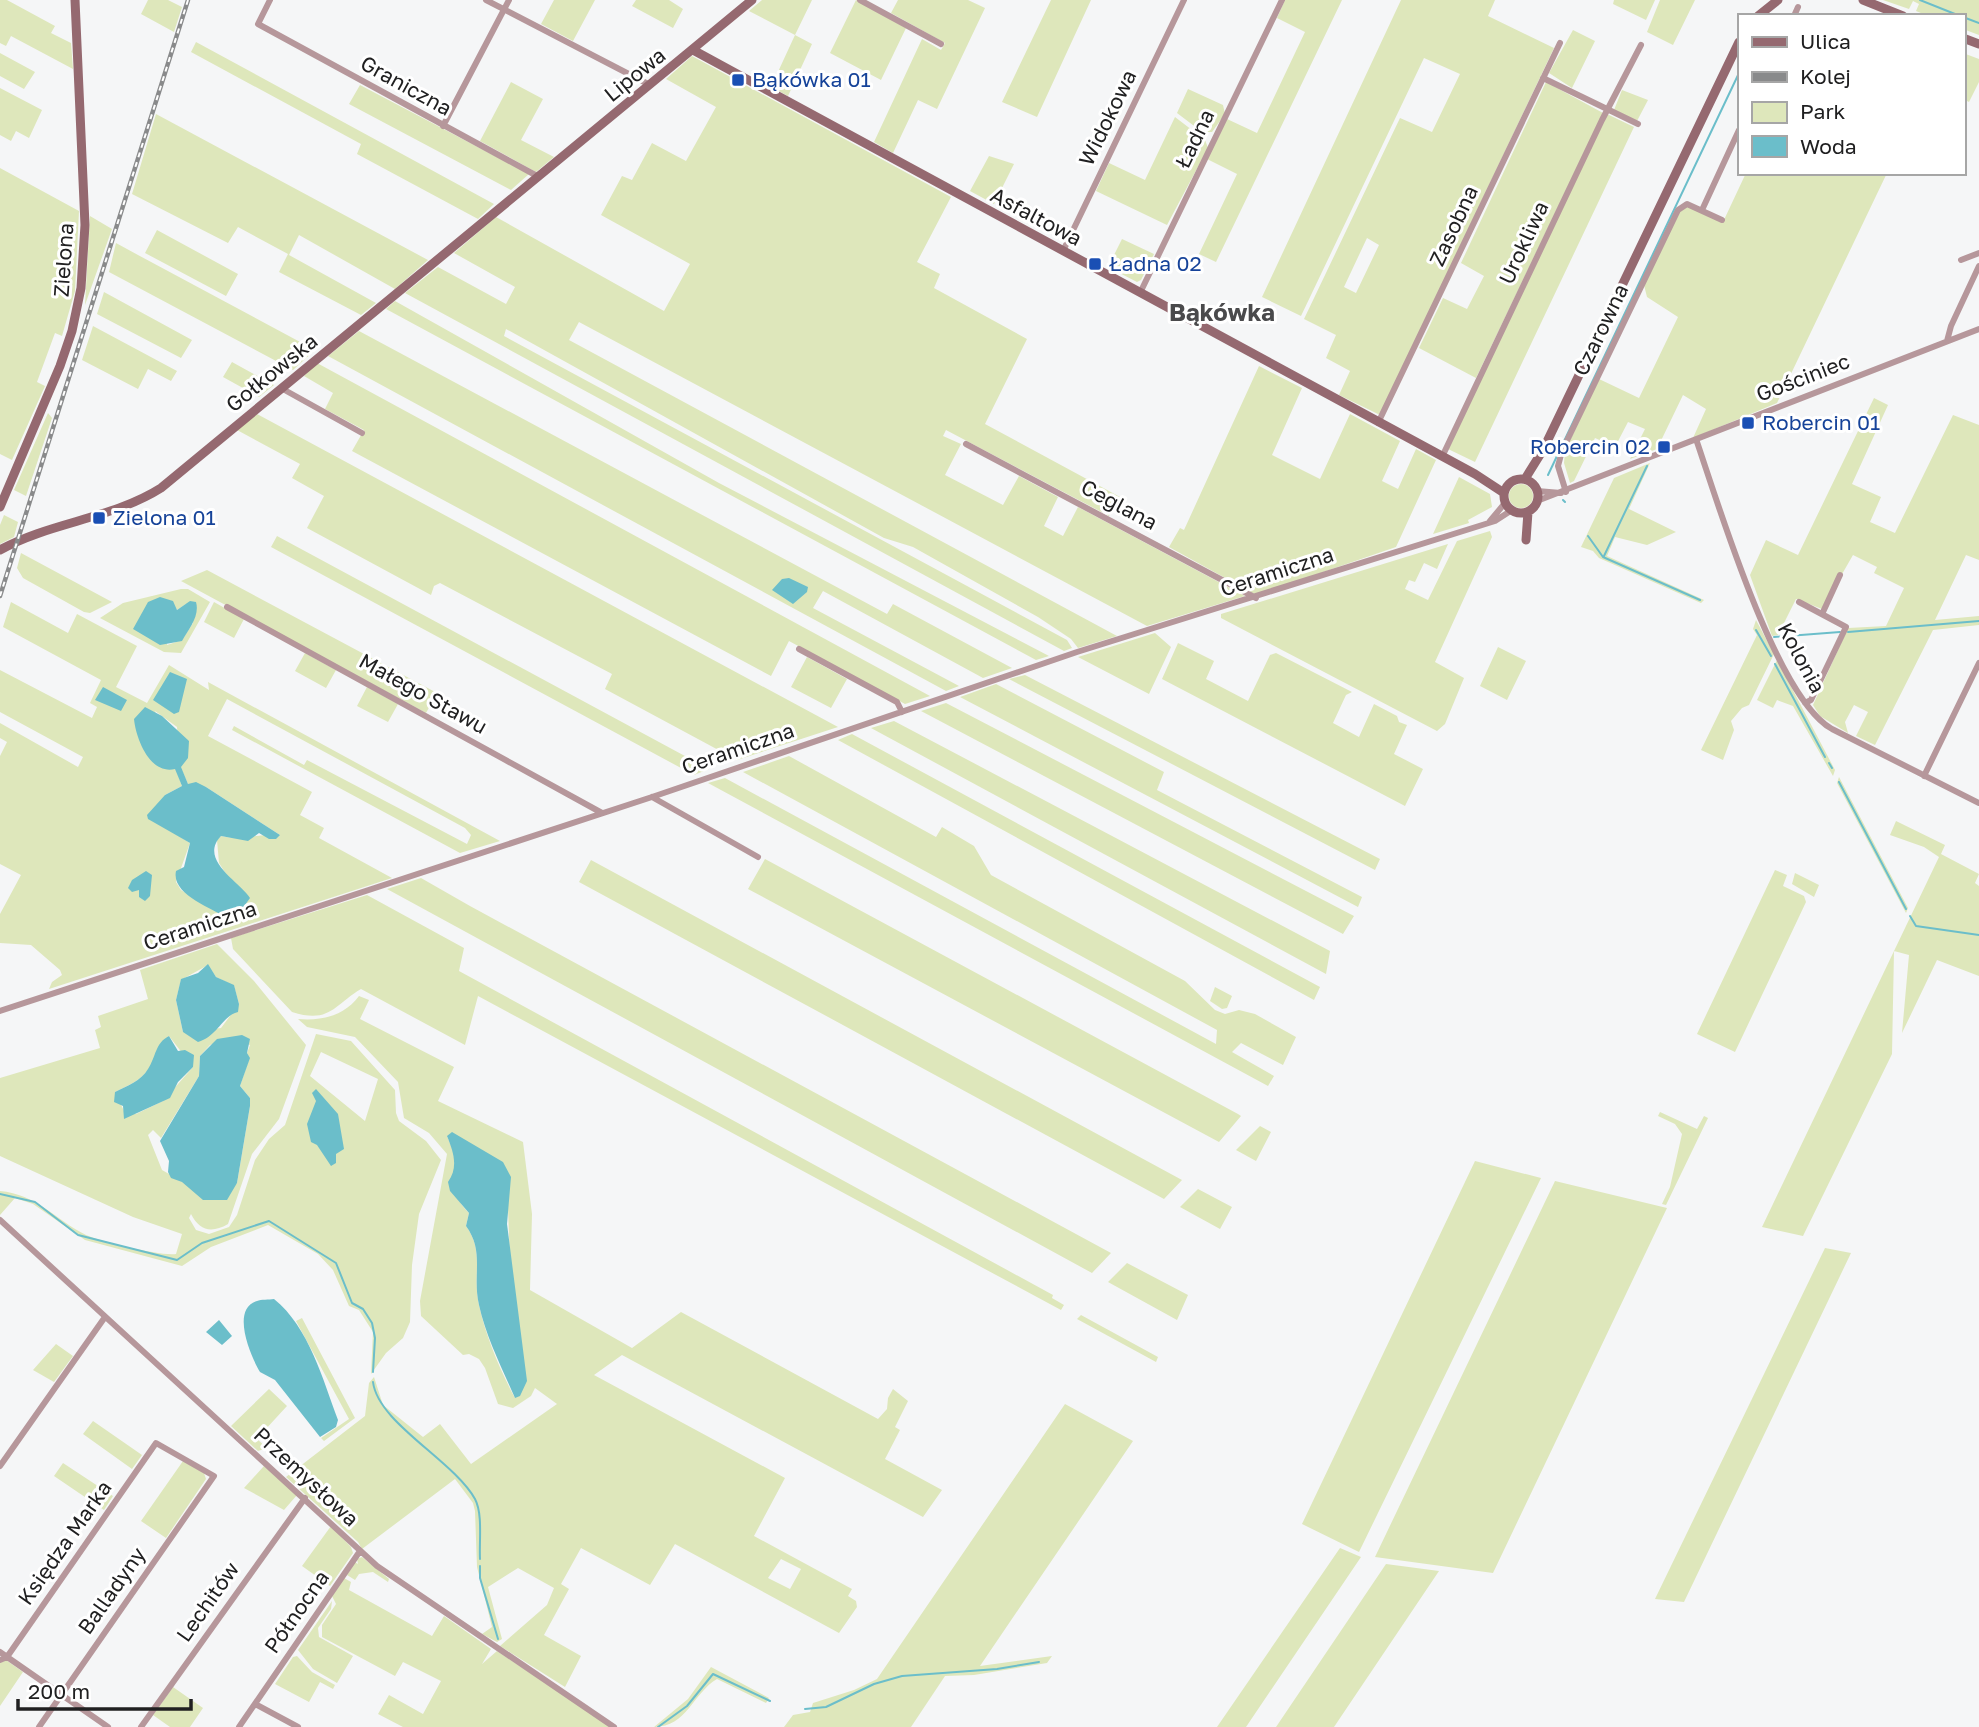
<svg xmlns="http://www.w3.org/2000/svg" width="1979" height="1727" font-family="'Golos Text',sans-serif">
  <rect width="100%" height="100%" fill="#f5f6f7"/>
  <!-- green -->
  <path fill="#dee7bb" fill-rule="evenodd" d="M0,0H7L55,26L51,33L71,43L73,69L11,36L6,46L0,43Z
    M148,0H168L182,7L174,32L141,14Z
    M554,0H595L573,41L541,24Z
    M636,0H669L683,9L673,28L632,6Z
    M762,0H812L795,35L812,44L788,96L771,87L795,35L749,11Z
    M856,0L906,28L881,80L830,53Z
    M898,0H968L985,8L937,109L918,100L893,153L874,142L922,39L941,50L945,43L891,13Z
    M1051,0H1091L1037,117L1002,102Z
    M1285,0H1342L1216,262L1199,254L1237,174L1207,159L1227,119L1257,133L1305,32L1277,18Z
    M1401,0H1495L1488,16L1554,48L1380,415L1339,395L1350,371L1326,358L1336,335L1304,319L1400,118L1432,132L1460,74L1424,58L1301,316L1262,297ZM1367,238L1379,245L1356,293L1344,287Z
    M1614,0H1655L1646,20L1613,4Z
    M1660,0H1695L1673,45L1647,32Z
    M1883,0H1979V35L1963,29V16H1928L1916,11L1919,4L1913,1L1909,9Z
    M1573,30L1595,41L1572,88L1549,73Z
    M196,42L494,204L478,219L357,154L361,144L191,52Z
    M0,53L35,72L24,89L0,76Z
    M1963,53L1979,59V82L1969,102L1963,99Z
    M692,56L951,197L917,262L940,274L934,288L1027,339L985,424L1120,497L1109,516L946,430L943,436L961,444L945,475L1003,505L1019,476L1058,497L1044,526L1063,536L1078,507L1245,596L1147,626L579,322L569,340L1117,636L1078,648L1071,639L1038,617L913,547L884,538L506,329L504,336L1067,640L1072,648L1064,651L405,293L438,267L506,304L515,287L454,253L496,217L664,311L690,264L601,215L622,176L632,180L652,143L686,161L716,107L666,79Z
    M511,82L543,99L521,140L554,157L536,172L480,141Z
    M1546,82L1603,113L1476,378L1419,348L1443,298L1467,309L1484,276L1461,263Z
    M360,85L529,174L511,190L349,104Z
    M0,88L42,110L29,138L16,131L11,141L0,135Z
    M1188,89L1223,105L1225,114L1212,132H1202L1177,113Z
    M1622,90L1648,100L1637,121L1614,110Z
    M156,114L428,260L395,289L299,235L289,255L376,303L361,315L279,272L288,254L238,227L228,243L132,194Z
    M1607,114L1634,127L1475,462L1448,449Z
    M1175,117L1205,140L1208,148L1167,225L1096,191L1109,163L1145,180Z
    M989,156L1014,164L994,204L970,191Z
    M0,168L79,211L75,291L62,336L55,333L37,382L45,386L12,460L0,454Z
    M1746,173H1887L1777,403L1693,438L1706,409L1683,395L1657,449L1630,459L1645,429L1628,422L1615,447L1595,438L1574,481L1570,483L1564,463L1565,451L1599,379L1639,398L1678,317L1647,297L1644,285L1681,208L1687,206L1723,222Z
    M90,216L112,229L85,305Z
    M157,230L238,274L226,296L145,253Z
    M1122,239L1154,254L1141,280L1137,282L1108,267Z
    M116,243L138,255L315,350L293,370L109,272Z
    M104,292L192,340L181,358L97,314Z
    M395,301L719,483L1049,656L1036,660L386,309Z
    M93,326L177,371L171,381L148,369L138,389L82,360Z
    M359,331L887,614L893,604L1012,668L983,678L823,591L813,608L959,686L946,691L328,356Z
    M232,362L274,385L259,397L223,377Z
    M317,363L930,696L905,704L789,641L771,676L352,451L364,430L325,409L333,393L304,376Z
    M1259,366L1302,388L1272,455L1320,479L1350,414L1400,441L1382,481L1398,489L1416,449L1436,460L1396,547L1256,595L1169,547L1180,528L1184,530Z
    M1874,398L1888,405L1852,484L1881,497L1870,522L1895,533L1953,415L1979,425V560L1966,555L1935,620L1979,616V625L1933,630L1875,745L1856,736L1868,712L1854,705L1845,722L1848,733L1820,716L1813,705L1848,628L1886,626L1904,588L1874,573L1877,567L1853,555L1822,609L1796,599L1778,635L1772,636L1750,575L1766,540L1798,555Z
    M48,413L52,418L26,496L14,490Z
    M257,414L838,727L737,760L605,689L612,674L440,583L434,586L431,595L307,528L324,496L292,478L300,464L237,430Z
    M1650,463L1629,509L1676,532L1647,545L1615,537L1607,556L1704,600L1701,603L1599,558L1593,551L1581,547L1614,478Z
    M1459,477L1490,494L1492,507L1468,520L1469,523L1433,534Z
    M1509 496a12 12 0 1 1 24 0a12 12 0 1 1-24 0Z
    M4,515L18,522L14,537L0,544V525Z
    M1490,531L1492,537L1435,662L1464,678L1445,724L1437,731L1221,618V614L1448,544L1437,569L1424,563L1415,582L1409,580L1405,589L1428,600L1457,541Z
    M277,536L709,769L694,775L271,547Z
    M21,553L112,602L90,613L84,612L23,578L17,568Z
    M207,570L437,693L426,713L181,581Z
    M181,589H188L210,602L181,653L164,652L100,618L123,603ZM172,601L177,610L186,604L193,623L182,640L167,645Z
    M11,602L68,633L77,614L137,646L116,687L147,703L169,665L209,690L208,682L500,841L460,853L232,730L234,726L304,765L307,760L467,844L471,835L465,828L227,699L208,736L312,792L300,815L324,828L319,838L392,878L49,989L52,982L62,975L60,970L31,945L0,943V914L21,875L0,864V756L7,742L0,738V723L78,767L83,757L0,712V670L92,718L97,707L90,703L101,680L3,627ZM155,711L177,727L180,766L188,784L206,787L280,835C260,833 240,841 221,836L217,840L219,863L228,877V918L181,890L176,882L190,843L162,825L165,795L182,786Z
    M214,602L244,619L234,638L204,622Z
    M1756,620L1774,654L1749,705L1742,708L1731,721L1734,730L1723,760L1701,750L1757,635L1753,629Z
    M1155,633L1171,647L1149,694L1078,657Z
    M1178,643L1214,661L1206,679L1248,701L1270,655L1276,653L1352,692L1346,695L1333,723L1359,737L1374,704L1397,716L1399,722L1407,725L1394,754L1423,769L1405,806L1162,679Z
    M1498,647L1526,661L1507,700L1480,686Z
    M305,653L336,670L326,688L295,671Z
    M807,657L847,679L831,708L791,687Z
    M1777,660L1835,770L1833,776L1793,706L1777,700L1773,708L1757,700Z
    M1025,675L1380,859L1375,870L1009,679Z
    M996,684L1164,772L1157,790L1362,897L1358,907L960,697Z
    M367,687L398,704L388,722L357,706Z
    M946,703L1354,916L1343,934L921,711Z
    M894,721L1330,951L1326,974L871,728Z
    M852,734L1320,987L1314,1000L838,740Z
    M789,756L936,837L942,827L974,846L991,875L1185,981L1215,1010L1225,1014L1239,1010L1255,1014L1296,1037L1283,1065L1241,1043L1232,1052L1274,1076L1268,1086L708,783L725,778L1216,1044L1217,1030L743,772Z
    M1839,777L1908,908L1906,913L1837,783Z
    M1896,821L1945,845L1941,854L1979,874L1975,883L1979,886V976L1937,960L1902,1033L1909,955L1894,951L1892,1054L1803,1236L1762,1227L1939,857L1924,847L1890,835Z
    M765,859L1238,1114L1241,1116L1219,1142L748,889Z
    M591,860L1182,1180L1164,1199L579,882Z
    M1775,870L1787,875L1783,886L1804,896L1806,902L1735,1052L1697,1034Z
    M1795,873L1819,885L1814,897L1792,884Z
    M421,878L470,906L1111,1253L1092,1273L387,889Z
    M367,895L464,948L459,971L1053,1295L1052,1298L1064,1305L1061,1310L478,996L465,1045L361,989C334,1005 330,1024 292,1012L233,949L231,938Z
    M217,944L254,981L306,1045L279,1119L252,1154L228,1224C211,1234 199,1230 191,1214L189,1218L196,1230L209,1234L229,1227L237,1215L255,1160L269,1139L285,1125L316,1034L351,1041L395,1090L396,1113L399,1121L426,1141L441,1160L419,1214L412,1265L410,1322L403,1338L386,1353L371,1374L373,1332L359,1310L349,1306L333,1270L318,1254L268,1225L211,1247L182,1266L85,1240L33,1204L15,1198L0,1215V1191C36,1194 56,1220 86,1235C102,1242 159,1256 176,1254L182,1234L133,1217L0,1156V1078L100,1048L95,1030L101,1027L98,1016L148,999L140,970ZM208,965L216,977L234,986L239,1004L221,1028L183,1032L176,1000L181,980ZM169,1036L193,1067L163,1101L136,1114L124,1111L115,1092C127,1086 140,1081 148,1070C158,1055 154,1050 169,1036ZM230,1039L250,1045L247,1053L249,1059L240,1086L250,1098V1106L237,1183L222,1198L215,1200L162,1170L148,1135L153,1130L161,1138L199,1076L200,1056L210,1045ZM321,1052L378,1079L365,1121L310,1076Z
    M1215,987L1232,996L1227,1008L1222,1009L1210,1001Z
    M359,996L369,1000L360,1019L454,1067L438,1101L523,1142L532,1214L530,1290L632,1348L681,1312L878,1419L887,1409L888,1398L893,1389L908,1401L895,1427L900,1430L885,1459L942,1490L923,1517L622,1355L594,1375L785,1478L754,1536L852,1589L848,1596L856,1601L857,1607L839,1633L675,1544L650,1585L581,1548L561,1584L569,1589L544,1635L581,1656L565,1687L500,1646L547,1605L554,1588L518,1568L488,1587L502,1639L497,1642L482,1634L492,1627L477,1567L475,1511L473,1503L455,1479L362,1549L358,1542L286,1477L365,1416L369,1383L374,1377L383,1405L423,1437L440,1424L471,1464L557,1404L535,1388L531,1396L513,1408L498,1404L485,1368L479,1359L469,1354L463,1355L421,1316L420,1301L447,1154L429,1133L404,1118L398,1082L355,1037L307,1027L298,1019C322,1021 344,1016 359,996ZM447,1136L508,1209L515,1398C500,1370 486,1337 479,1305C472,1275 485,1252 466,1226L469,1213C448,1191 457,1183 454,1158C454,1151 450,1143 447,1136ZM781,1559L801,1569L790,1589L768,1578Z
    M1660,1112L1697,1129L1704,1116L1708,1118L1666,1205L1662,1204L1670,1187L1682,1134L1675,1124L1658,1116Z
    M1260,1126L1271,1132L1256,1161L1236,1150Z
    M1475,1161L1541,1178L1359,1552L1302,1524Z
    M1555,1181L1667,1208L1493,1573L1375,1557Z
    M1198,1189L1232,1207L1220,1229L1180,1207Z
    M1825,1248L1851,1253L1684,1602L1655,1599Z
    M1127,1263L1188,1295L1177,1320L1108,1282Z
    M1081,1315L1158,1357L1156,1362L1077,1319Z
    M302,1318L355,1418L324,1441L321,1438L349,1419L296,1321Z
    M56,1344L73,1356L54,1382L33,1370Z
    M269,1389L287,1406L264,1431L261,1428L257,1432L260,1435L257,1439L267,1448L258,1451L231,1426Z
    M1065,1404L1133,1441L980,1666L1052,1656L1047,1663L974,1675L945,1676L911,1727H784L793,1715L810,1712L813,1703L854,1690L877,1679Z
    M93,1421L142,1455L132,1469L83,1434Z
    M183,1461L204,1473L206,1479L166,1538L141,1521Z
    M63,1463L113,1496L104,1510L54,1476Z
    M264,1466L297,1495L284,1510L244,1488Z
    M331,1526L351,1547L353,1553L330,1586L302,1566Z
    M1340,1548L1361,1557L1246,1727H1217Z
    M362,1557L389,1579L388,1582L373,1572L359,1574L355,1580L347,1575L355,1562L358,1564L357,1559Z
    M1386,1564L1439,1571L1334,1727H1276Z
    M344,1578L351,1582L349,1590L432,1636L444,1616L491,1649L482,1664L497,1651L611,1727H403L378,1714L389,1695L423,1714L441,1681L403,1662L395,1676L322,1637V1625L336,1604L332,1596Z
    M332,1601L331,1609L318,1628L319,1637L353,1656L337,1683L313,1669L298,1650Z
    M297,1656L312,1672L335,1685L333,1689L320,1682L309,1702L275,1684L293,1657Z
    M6,1660L23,1672L0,1706V1663Z
    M711,1667L769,1698L766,1703L717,1679C693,1693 687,1727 654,1727L688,1699Z
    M173,1687L203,1708L190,1727H170L153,1715Z"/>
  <!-- water -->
  <path fill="#6bbeca" d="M789,578L808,587L807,592L793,604L772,590L782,579Z
    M160,597L173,601L177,610L190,601L196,602C200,616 189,629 182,641L160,645L133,629L148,602Z
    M170,672L187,679L179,712L174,714L153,700Z
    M103,687L127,700L121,711L95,700Z
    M145,707L162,716L189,741L188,758L181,767L188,784L196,782L206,787L280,835L276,839H269L259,833L248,841L221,836C198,860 240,882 250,898L240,912L228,918C211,908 171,894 176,871L184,867L190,843L148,819L147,815L165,795L182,786L175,769C150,775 136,739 134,719Z
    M146,871L152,875L150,896L145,901L139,897V890L132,892L128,888L132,880Z
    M208,964L216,977L234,985L239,1004L238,1012C222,1016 218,1036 198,1042L183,1032L176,1000L181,979L198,973Z
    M242,1035L250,1039L247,1053L250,1058L240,1086L250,1098V1106L237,1183L227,1200H203L182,1182L171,1178L168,1172L169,1161L160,1141L199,1076L200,1056L217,1039Z
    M169,1036L178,1051L185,1050L194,1055L193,1067L178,1082L170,1098L124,1119L123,1106L114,1102L115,1092C127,1086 141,1081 148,1069C156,1057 155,1043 169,1036Z
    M316,1089L338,1114L344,1149L336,1154V1163L331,1166L317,1145L311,1142L307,1124L316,1101L312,1093Z
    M452,1132L503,1162L511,1177L507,1224L527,1381L520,1396L515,1398C502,1368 486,1337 479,1305C472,1275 485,1252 466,1226L469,1213L450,1191L448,1182C459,1167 453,1151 447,1136Z
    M274,1299C309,1327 323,1380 338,1420L336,1427L320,1437L275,1380L260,1372C251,1357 230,1309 257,1301C261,1299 269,1300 274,1299Z
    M219,1320L232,1336L222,1345L206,1332Z"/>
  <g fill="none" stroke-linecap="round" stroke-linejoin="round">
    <!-- stream -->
    <path stroke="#6bbeca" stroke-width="2" d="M1920,0L1960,16
      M1963,17L1979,23
      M1548,475L1739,73
      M1563,500L1565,502
      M1588,536L1603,557L1700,600
      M1604,556L1647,466
      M1756,630L1771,656
      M1848,632L1979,621
      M1774,637L1840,632
      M1775,664L1825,757
      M1829,763L1832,768
      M1839,782L1906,909
      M1910,916L1916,926L1979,935
      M0,1194L35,1202L78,1235L177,1260L202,1243L269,1221L336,1263L352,1303L363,1309L372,1323L375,1338L373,1372
      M373,1382C378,1423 453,1460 475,1499C483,1514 479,1542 480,1559
      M480,1566V1578L498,1639
      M805,1709L826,1707L874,1684L902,1676L997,1669L1039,1662
      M658,1727L687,1706L713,1674L770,1701"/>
    <!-- street -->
    <path stroke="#b6979b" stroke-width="6" d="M270,0L258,24L539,177
      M486,0L650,85
      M860,0L941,44
      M1794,16L1798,7
      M1543,78L1638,124
      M443,126L509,0
      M1702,210L1739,130
      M1063,251L1184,0
      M1961,260L1979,253
      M1140,293L1282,0
      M1947,341L1951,326L1979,266
      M281,388L362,433
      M1378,423L1560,43
      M1696,439C1718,503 1776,698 1832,729L1979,803
      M966,444L1256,598
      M1442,457L1602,120L1641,45
      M1537,491L1561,493
      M1566,492L1558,466L1562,451L1678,210L1687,204L1722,220
      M1537,501L1979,329
      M1490,521L1505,503
      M1799,602L1846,627L1811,700L1805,703
      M227,607L602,813
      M1823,612L1840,575
      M799,649L897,702L902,712
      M1924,776L1979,663
      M652,797L758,857
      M0,1011L652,797L1077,652L1495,521L1512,510
      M0,1220L377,1566L614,1727
      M0,1466L105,1317
      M0,1652L108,1727
      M0,1660L7,1657L156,1443L214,1476L39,1727
      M255,1704L298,1727
      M141,1727L305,1498
      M239,1727L360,1551"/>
    <!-- secondary -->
    <path stroke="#956970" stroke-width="9" d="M1863,0L1903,16
      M1758,16L1778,0
      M1963,38L1979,44
      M693,50L1475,474L1504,493
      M1504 496a17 17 0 1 1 34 0a17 17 0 1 1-34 0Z
      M1525,479L1543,450L1739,42
      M0,507L60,366L72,331L81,288L85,225L75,0
      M1526,540L1528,512
      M0,550C50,522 112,519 161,488L752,0"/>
    <!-- rail casing -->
    <g stroke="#898a8b" stroke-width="4.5">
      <path id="rail" d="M0,596L188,0"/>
    </g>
    <!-- rail -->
    <use href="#rail" stroke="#fff" stroke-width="2" stroke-dasharray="5" stroke-linecap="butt"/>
  </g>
  <!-- markers -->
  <g fill="#1a4fb4" stroke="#fff" stroke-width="2.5">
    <rect x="731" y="73" width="14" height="14" rx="3.5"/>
    <rect x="1088" y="257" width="14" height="14" rx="3.5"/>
    <rect x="1741" y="416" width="14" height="14" rx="3.5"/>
    <rect x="1657" y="440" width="14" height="14" rx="3.5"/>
    <rect x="92" y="511" width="14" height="14" rx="3.5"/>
  </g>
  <g text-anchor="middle" stroke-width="6" stroke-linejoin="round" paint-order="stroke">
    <!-- street labels -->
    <g font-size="21" fill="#202021" stroke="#fff">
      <text transform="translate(635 75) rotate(-39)" y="7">Lipowa</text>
      <text transform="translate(406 86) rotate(29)" y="7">Graniczna</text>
      <text transform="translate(1108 118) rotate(-64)" y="7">Widokowa</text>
      <text transform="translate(1195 139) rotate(-64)" y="7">Ładna</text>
      <text transform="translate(1036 217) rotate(28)" y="7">Asfaltowa</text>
      <text transform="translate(1454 226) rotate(-65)" y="7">Zasobna</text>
      <text transform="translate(1524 243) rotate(-65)" y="7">Urokliwa</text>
      <text transform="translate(64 260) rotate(-86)" y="7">Zielona</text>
      <text transform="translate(1601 330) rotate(-64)" y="7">Czarowna</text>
      <text transform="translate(272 373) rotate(-39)" y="7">Gołkowska</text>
      <text transform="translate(1803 378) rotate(-21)" y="7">Gościniec</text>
      <text transform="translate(1119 505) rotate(28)" y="7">Ceglana</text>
      <text transform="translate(1277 572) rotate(-18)" y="7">Ceramiczna</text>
      <text transform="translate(1801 658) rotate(62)" y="7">Kolonia</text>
      <text transform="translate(423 694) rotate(29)" y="7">Małego Stawu</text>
      <text transform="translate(738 749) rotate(-19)" y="7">Ceramiczna</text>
      <text transform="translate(200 926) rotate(-18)" y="7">Ceramiczna</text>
      <text transform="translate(306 1477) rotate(43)" y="7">Przemysłowa</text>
      <text transform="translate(65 1543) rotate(-55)" y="7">Księdza Marka</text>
      <text transform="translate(112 1591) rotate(-55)" y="7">Balladyny</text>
      <text transform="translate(208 1602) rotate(-55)" y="7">Lechitów</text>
      <text transform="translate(297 1612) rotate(-55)" y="7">Północna</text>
    </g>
    <!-- transit labels -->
    <g font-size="21" fill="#164399" stroke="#fff" text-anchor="start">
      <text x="752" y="87">Bąkówka 01</text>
      <text x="1109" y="271">Ładna 02</text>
      <text x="1762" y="430">Robercin 01</text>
      <text x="1650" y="454" text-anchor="end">Robercin 02</text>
      <text x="113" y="525">Zielona 01</text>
    </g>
    <!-- quarter labels -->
    <g font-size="24" font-weight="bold" fill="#4a4a4c" stroke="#fff">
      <text x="1222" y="321">Bąkówka</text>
    </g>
  </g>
  <!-- legend -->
  <rect x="1738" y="14" width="228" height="161" fill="#ffffff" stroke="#a6a6a6" stroke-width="2"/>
  <rect x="1752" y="37" width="35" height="10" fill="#956970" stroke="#a6a6a6" stroke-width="2"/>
  <text x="1800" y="49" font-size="21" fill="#202021">Ulica</text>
  <rect x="1752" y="72" width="35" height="10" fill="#898a8b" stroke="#a6a6a6" stroke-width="2"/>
  <text x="1800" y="84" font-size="21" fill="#202021">Kolej</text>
  <rect x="1752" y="102" width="35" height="21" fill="#dee7bb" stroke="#a6a6a6" stroke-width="2"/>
  <text x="1800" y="119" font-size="21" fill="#202021">Park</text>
  <rect x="1752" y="136" width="35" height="21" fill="#6bbeca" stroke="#a6a6a6" stroke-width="2"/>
  <text x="1800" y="154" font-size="21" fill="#202021">Woda</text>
  <!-- scale -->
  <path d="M18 1699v10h173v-10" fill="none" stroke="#202021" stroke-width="3.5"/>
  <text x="28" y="1699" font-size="21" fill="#202021" stroke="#ffffff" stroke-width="5" paint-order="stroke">200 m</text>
</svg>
